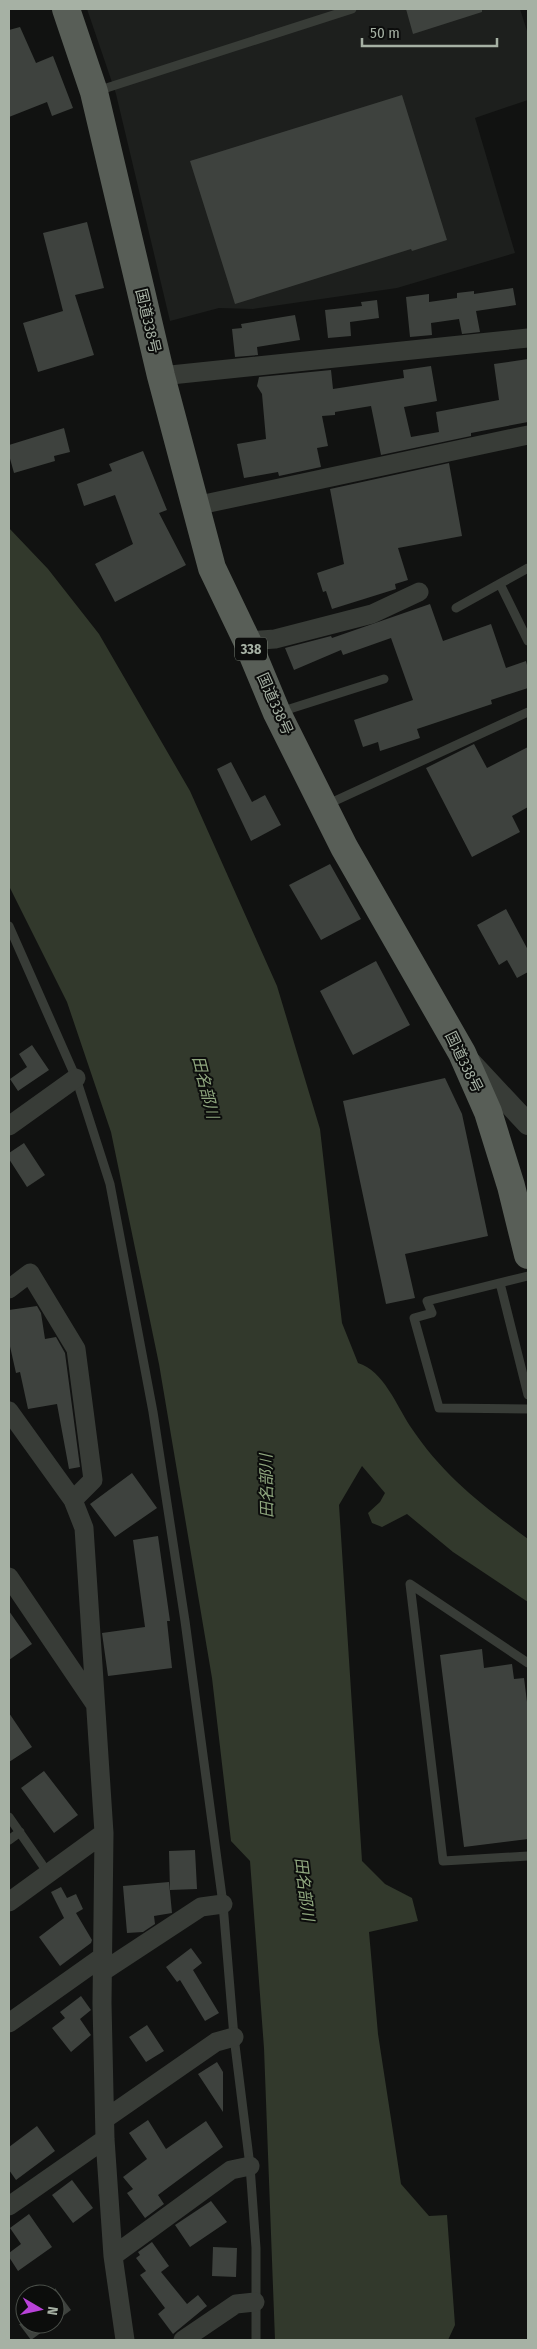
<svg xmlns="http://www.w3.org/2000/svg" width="537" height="2349" font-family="'Fira Sans Condensed','Noto Sans JP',sans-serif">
  <rect width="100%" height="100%" fill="#111211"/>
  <!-- built -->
  <path fill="#1d1f1d" d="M87,9H520L528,34V100L475,118L515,253L397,288L253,309L219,308L170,321L116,94Z"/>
  <!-- water -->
  <path fill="#32392c" d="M9,528L48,569L99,634L190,791L277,986L320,1129L342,1323L358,1363C383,1370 397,1406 410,1426C444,1477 481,1504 528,1539V1602L453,1552L407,1514L382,1527L372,1523L368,1513L380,1502L385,1493L362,1466L339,1505L362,1861L385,1884L412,1898L418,1921L369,1932L378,2034L401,2184L429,2216L447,2215L455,2325L448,2340H275L264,2048L250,1861L231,1841L212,1678L159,1364L111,1132L67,1002L9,886Z"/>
  <!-- building -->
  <path fill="#3e423e" d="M406,9H482V12L413,34Z
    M20,27L36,63L53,56L73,108L52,116L47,102L9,117V30Z
    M402,95L447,240L412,251L411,249L235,304L190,161Z
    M87,222L104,288L75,295L94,355L38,372L23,323L63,311L43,233Z
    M513,288L516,305L476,311L480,332L462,334L459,319L431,323L432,335L410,337L406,297L429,294V302L457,298V293L474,291V294Z
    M377,300L379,318L350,322L351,336L328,338L325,310L362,306L361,302Z
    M295,315L300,340L257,347L258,355L235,357L232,329L242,328L241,324Z
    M528,359V422L471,433V436L381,455L371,406L335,412V415L322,416L328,446L317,448L321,467L279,476L278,472L244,478L237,444L266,439L262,394L257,386L259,377L331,370L333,389L404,378L403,370L431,366L437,401L404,407L411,437L439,432L436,412L499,400L494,364Z
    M64,428L70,452L54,456L55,461L14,473L9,455V445Z
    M143,451L167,510L159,513L186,565L115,602L95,564L133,544L115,495L84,506L77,484L112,471L109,464Z
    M449,463L462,536L398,548L408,580L395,584L396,589L332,609L326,591L323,592L317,573L344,564L330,489Z
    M430,604L443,641L491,624L506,668L526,661L528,669V688L491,700L492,704L417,729L420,738L380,751L378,742L363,747L354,720L413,700L391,638L343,655L341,650L294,670L285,648L331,636L332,638Z
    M474,744L487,768L528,747V807L512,816L520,832L472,857L426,768Z
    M231,762L252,802L265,795L281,825L251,841L217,769Z
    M330,864L361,919L321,940L289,885Z
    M506,909L528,950V972L517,978L507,960L499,965L477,925Z
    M376,961L410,1025L353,1055L320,991Z
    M32,1045L49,1070L18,1091L10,1079L27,1067L19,1054Z
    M445,1078L462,1114L488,1236L405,1254L415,1298L386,1304L343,1101Z
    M24,1143L45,1175L27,1187L9,1159V1153Z
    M37,1306L41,1313L45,1339L56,1337L65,1353L80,1467L69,1469L57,1404L28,1409L20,1372L16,1373L9,1342V1310Z
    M132,1473L157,1508L115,1537L90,1504Z
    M158,1536L170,1621H167L172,1668L108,1676L102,1633L145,1627L133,1540Z
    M9,1611L32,1644L9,1660Z
    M482,1649L484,1668L512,1664L514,1679L524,1678L528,1710V1839L464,1847L440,1655Z
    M9,1713L32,1747L9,1762Z
    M44,1771L78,1815L54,1833L21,1788Z
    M195,1850L197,1889L170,1890L169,1851Z
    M169,1882L172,1913L154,1916L155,1924L143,1932L127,1933L123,1886Z
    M61,1887L67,1898L76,1894L83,1909L76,1913L92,1940L91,1943L60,1966L39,1937L64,1918L51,1892Z
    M191,1948L202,1963L193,1970L219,2013L205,2021L180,1980L177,1982L166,1967Z
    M81,1996L91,2010L80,2019L91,2035L71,2052L52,2028L65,2018L60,2012Z
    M147,2025L164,2051L146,2062L129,2037Z
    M217,2062L223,2072V2112L198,2074Z
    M148,2120L166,2149L206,2121L223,2147L158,2195L164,2204L145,2218L127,2193L133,2189L123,2177L147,2159L129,2133Z
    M37,2126L55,2151L16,2180L9,2170V2147Z
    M72,2180L93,2208L73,2223L52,2195Z
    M211,2201L227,2222L190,2247L175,2225Z
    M29,2214L52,2247L18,2271L9,2257V2253L21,2244L10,2228Z
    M152,2242L169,2266L161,2272L187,2304L198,2295L207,2306L173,2334L158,2314L165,2308L140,2275L146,2271L136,2258L140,2255L138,2252Z
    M213,2247L237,2248L236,2277L212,2276Z
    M55,2288L71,2310L55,2322Z
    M19,2324H53L31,2340Z"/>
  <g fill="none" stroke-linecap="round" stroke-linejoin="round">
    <!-- service -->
    <path stroke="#383c37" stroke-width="9" d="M97,91L352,9
      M500,584L528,641
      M456,608L528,568
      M280,712L384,679
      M326,805L528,712
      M9,926L76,1078L110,1184L153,1412L185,1621L223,1904L234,2037L250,2166L256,2248V2340
      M528,1276L427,1301L432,1313L414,1318L439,1408L528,1409
      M500,1283L528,1395
      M410,1584L443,1861L528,1856
      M410,1584L528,1663
      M9,1817L48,1873
      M9,1840L20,1832"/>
    <!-- minor -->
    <path stroke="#383c37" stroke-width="19" d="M161,376L528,338
      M195,506L528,435
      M247,641L275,639L372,614L419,592
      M9,1126L76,1078
      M9,1289L30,1273L76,1349L93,1480L73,1500
      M9,1411L73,1500L84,1528L104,1833L102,2003L105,2139L113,2256L125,2340
      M9,1577L95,1704
      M9,1902L104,1833
      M102,1972L201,1907L223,1904
      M9,2023L102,1957
      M105,2119L216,2042L234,2037
      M9,2206L105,2139
      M113,2256L231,2170L250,2166
      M183,2340L236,2304L255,2302"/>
    <!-- tertiary -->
    <path stroke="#383c37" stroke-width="22" d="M471,1063L528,1124"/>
    <!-- trunk -->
    <path stroke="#585e57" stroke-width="28" d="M66,9L94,92L161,376L212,568L247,641L277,713L344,847L462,1053L488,1112L511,1186L528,1255"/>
  </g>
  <g text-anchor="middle" stroke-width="4" stroke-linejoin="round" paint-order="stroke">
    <!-- shield labels -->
    <rect fill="#0c0d0c" stroke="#788076" stroke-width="1" x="235" y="637.5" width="32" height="23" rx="4"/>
    <g font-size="14" font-weight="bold" fill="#a6b1a4">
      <text x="251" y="654">338</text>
    </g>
    <!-- street labels -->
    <g font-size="15" fill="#a6b1a4" stroke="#0c0d0c">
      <text transform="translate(148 321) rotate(77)" y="5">国道338号</text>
      <text transform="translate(275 704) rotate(66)" y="5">国道338号</text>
      <text transform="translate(464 1062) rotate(64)" y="5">国道338号</text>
    </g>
    <!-- water labels -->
    <g font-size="16" font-style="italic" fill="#90a87f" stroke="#0c0d0c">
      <text transform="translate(206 1087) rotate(76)" y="6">田名部川</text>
      <text transform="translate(266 1486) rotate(-91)" y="6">田名部川</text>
      <text transform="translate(305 1889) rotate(83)" y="6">田名部川</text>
    </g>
  </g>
  <!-- border -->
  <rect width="537" height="2349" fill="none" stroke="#a6b1a4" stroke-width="20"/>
  <!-- north arrow -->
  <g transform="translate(40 2309) rotate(99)"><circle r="24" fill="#0c0d0c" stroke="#4a4f49"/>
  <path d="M0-4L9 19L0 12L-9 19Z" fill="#b942d9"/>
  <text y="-8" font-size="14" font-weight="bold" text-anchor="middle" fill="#a6b1a4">N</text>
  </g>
  <!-- scale -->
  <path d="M362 38v8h135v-8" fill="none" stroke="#a6b1a4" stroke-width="2.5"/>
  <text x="370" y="38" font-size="15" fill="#a6b1a4" stroke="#0c0d0c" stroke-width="4" paint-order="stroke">50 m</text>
</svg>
